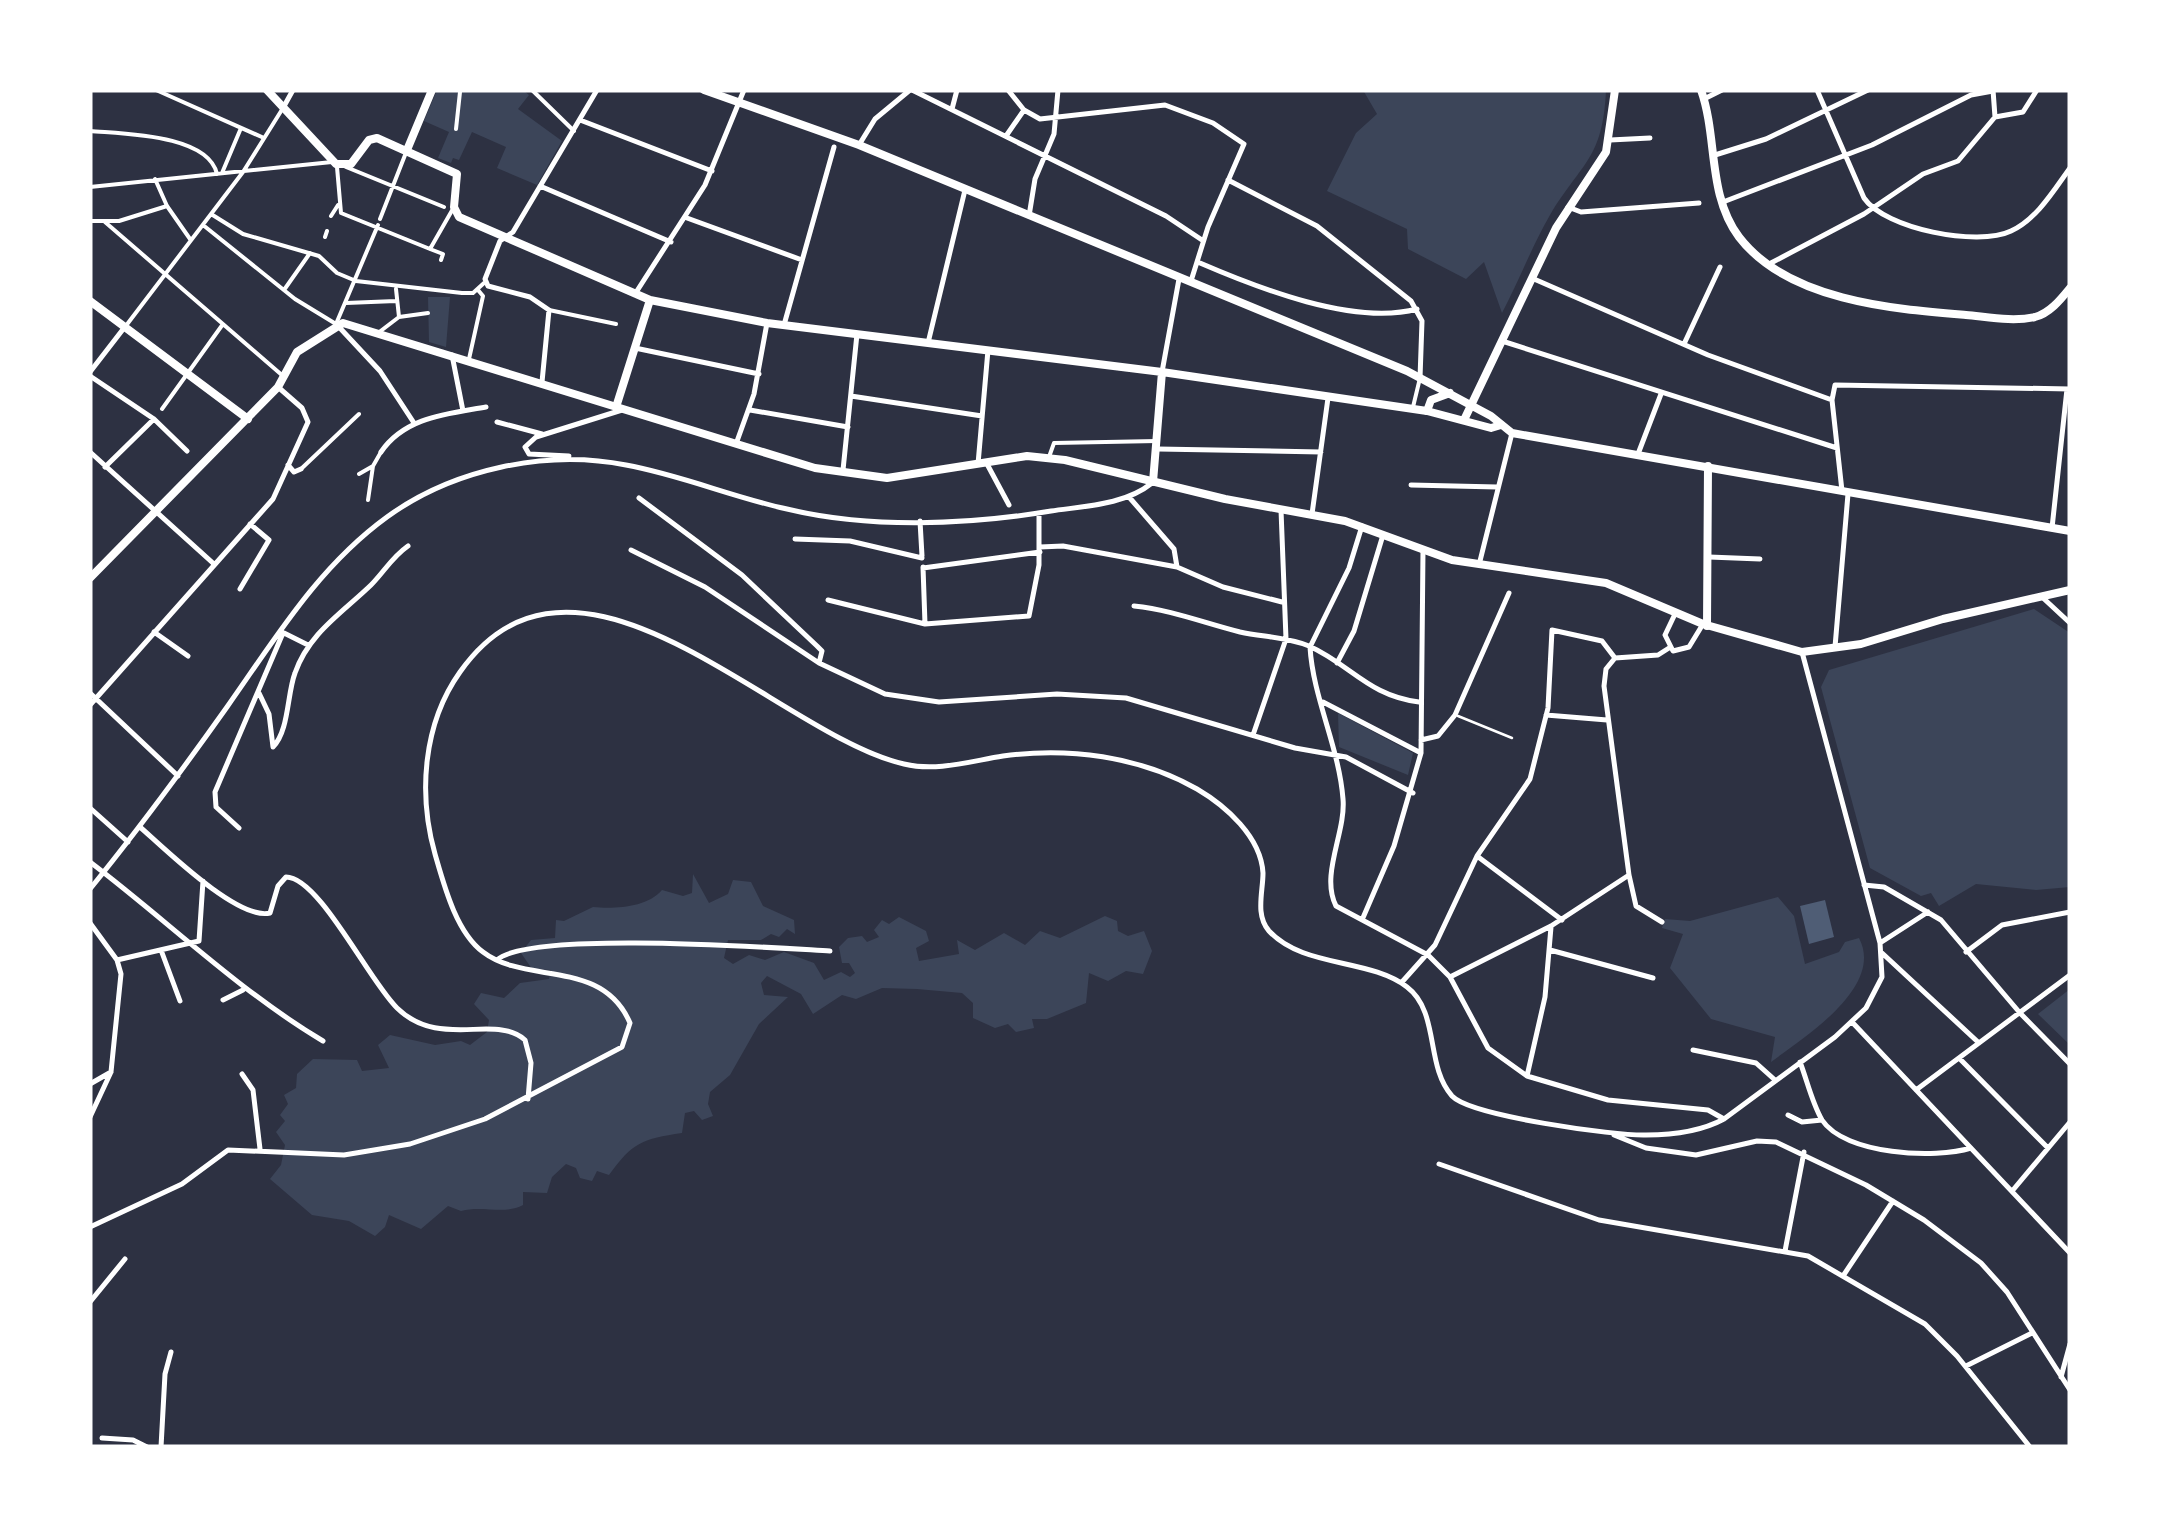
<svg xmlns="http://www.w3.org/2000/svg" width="2160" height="1537" font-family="'DejaVu Sans',sans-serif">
  <rect width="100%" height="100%" fill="#2d3142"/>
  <!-- green -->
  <path fill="#3c4559" d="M437,90H523L529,95L518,109L562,141L537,185L497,168L506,147L472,132L459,160L453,158L451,163L438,158L449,132L424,121Z
    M1363,90H1606C1603,159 1582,162 1550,215C1532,246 1519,281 1502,313L1484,262L1466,279L1408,249L1407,229L1327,191L1356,133L1377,114Z
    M428,297H450L446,347L429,342Z
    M2034,609L2070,633V887L2036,890L1976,884L1939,906L1931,893L1921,896L1870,868L1821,687L1829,670Z
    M1338,713L1413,753L1408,775L1339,747Z
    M693,874L709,903L728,894L733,880L751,882L763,906L794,920L795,934L787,929L779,937L771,934L761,940H728L724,958L733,964L749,955L765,960L784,952L814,963L824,980L841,972L850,977L855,973L849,963H842L839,947L848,938L862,936L867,942L879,937L874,930L882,920L889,924L899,917L926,931L929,941L916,948L919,961L959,954L957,940L975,950L1004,933L1025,945L1040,931L1060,938L1105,916L1117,921L1118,931L1128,936L1144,931L1152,951L1143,974L1126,971L1108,981L1089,973L1086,1003L1047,1019H1032L1034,1028L1016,1032L1008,1024L995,1028L973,1018V1003L962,993L917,989L882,988L856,999L842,995L813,1014L801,994L767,976L761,983L764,995L788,997L759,1024L730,1075L710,1092L708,1104L713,1116L702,1120L694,1111L685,1113L682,1133C642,1139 633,1142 609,1175L597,1171L592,1181L580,1178L576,1168L566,1164L552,1177L547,1193L523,1192V1205C505,1215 482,1205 461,1211L448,1206L421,1229L389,1215L385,1227L375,1236L349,1221L312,1215L270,1179L281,1165L285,1145L276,1132L285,1121L280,1115L288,1104L284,1095L296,1088L297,1074L313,1059L357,1060L362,1071L389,1068L378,1045L390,1035L435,1045L461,1041L470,1045L487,1032L489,1020L474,1004L481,993L504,998L520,983L549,979L551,970L532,969L521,953L531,940L555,938L556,920L564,921L593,907C613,909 647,908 662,890L683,896L692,893Z
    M1778,897L1794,916L1805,964L1839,952L1845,942L1859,938C1885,987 1803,1038 1771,1062L1775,1037L1711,1019L1670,968L1683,934L1662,928L1665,919L1690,921Z
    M2070,989V1045L2038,1014Z"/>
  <!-- water -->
  <path fill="#4f5d75" d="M1825,900L1834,937L1809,944L1800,906Z"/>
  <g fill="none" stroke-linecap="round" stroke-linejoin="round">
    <!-- service -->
    <path stroke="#fff" stroke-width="2.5" d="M1458,716L1512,738"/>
    <!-- pedestrian -->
    <path stroke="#fff" stroke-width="4" d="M156,90L264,138
      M486,90H492
      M532,90L574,131
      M456,129L460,92
      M90,131C122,134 208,134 217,174
      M337,167L341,213L430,249L454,207
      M346,167L444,207
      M222,173L241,128
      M155,179L167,206L190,239
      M90,187L332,162
      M211,214L243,234L319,256L337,273L356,281L462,293H473L484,283
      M331,216L338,205
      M380,219L407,150
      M90,221H119L167,206
      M105,222L283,376
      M203,225L295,299L336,324L378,225
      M325,237L327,231
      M430,249L443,254L441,260
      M396,289L399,317
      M284,290L310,253
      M346,303L396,301
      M549,310L616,324
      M125,327L243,172L283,108
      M378,333L399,317L428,313
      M469,359L483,296L478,290
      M1413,407L1420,378
      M162,409L223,324
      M1049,457L1054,443L1157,441
      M301,469L359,414
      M359,474L373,466
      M368,500L373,466L381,452"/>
    <!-- minor -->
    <path stroke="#fff" stroke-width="5" d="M912,90L1166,216L1202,240
      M1008,90L1024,110L1040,119L1165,105L1213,123L1244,144L1208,227L1191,281
      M1817,90L1864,198C1885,229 1978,247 2011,231C2037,219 2054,190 2070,168
      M1704,99L1722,90
      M283,108L293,90
      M952,109L957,90
      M1995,117L2023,112L2037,90
      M580,120L712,171
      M1006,136L1024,110
      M1610,140L1650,138
      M859,145L875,119L910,90
      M1715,155L1766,139L1868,90
      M1228,180L1317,226L1411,301L1422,321L1420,378
      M540,186L671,242
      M1723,202L1872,145L1971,95L1993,91
      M1568,207L1581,212L1699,203
      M1029,216L1035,179L1054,134L1058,90
      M687,218L802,260
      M1200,263C1258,288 1354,326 1417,309
      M1771,263L1864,214L1923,174L1958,161L1995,117L1993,90
      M1534,279L1708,355L1832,400
      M635,294L705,185L744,90
      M784,325L834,147
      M339,327L380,371L414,423
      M1502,341L1837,448
      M928,343L965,190
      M1684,344L1720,267
      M635,348L759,374
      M452,355L463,411
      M90,372L124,328
      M1162,372L1179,279
      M90,376L154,419L187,451
      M542,382L549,310L530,297L488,286L485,279L500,241L513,232L597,90
      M851,396L982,416
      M750,410L848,427
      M497,422L542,434
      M736,444L754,394L767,323
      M1158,449L1321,452
      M90,452L214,564
      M381,452C405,417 447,414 486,407
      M1638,454L1661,394
      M569,456L529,454L525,447L536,437L622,410
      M978,464L988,350
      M987,464L1009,505
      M288,465L294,472L301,469
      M105,467L154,419
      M843,470L857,334
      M1411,485L1497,487
      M1842,491L1832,400L1835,385L2070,389
      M1129,497L1174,549L1177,567
      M639,498L742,575L817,646L822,651L819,663
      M1312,514L1328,398
      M920,521L922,556
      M1362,526L1349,568L1310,647C1313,698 1339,747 1343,799C1346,832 1320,875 1336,906L1428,955L1450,977L1488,1048L1527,1076L1608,1100L1708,1110L1724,1119
      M2052,528L2067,389
      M795,539L850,541L922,558
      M1040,547L1063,546L1177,567L1223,587L1282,602
      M631,550L705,587L819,663L885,694L939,702L1057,694L1126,698L1295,748L1346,757L1413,793
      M1709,557L1760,559
      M1479,565L1512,433
      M923,567L925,624
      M923,568L1040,552
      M240,589L269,540L250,524
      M2042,597L2070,623
      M828,600L925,624L1029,616L1039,565V513
      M1134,606C1172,610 1204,623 1240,632C1263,637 1287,637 1309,646C1351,665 1369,696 1419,702
      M1675,614L1665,635L1673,651L1689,647L1703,624
      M154,632L188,656
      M284,633L308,645
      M1835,647L1848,494
      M1615,658L1606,669L1604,686L1629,875L1636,906L1662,922
      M1615,658L1658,655L1669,648
      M1337,663L1354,631L1383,535
      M90,693L178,776
      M259,693L269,714L273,747C289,731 287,694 295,673C309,633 342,613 371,585C384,572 392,557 408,546
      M1323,702L1421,753
      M90,705L273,499L308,422L302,408L278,387
      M1546,715L1607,720
      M1253,735L1286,639L1281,510
      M1421,740L1438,736L1455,715L1509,593
      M90,808L128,842
      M140,827C164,848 238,921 270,913L278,886L286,877C319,877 369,981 397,1008C440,1050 495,1013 525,1040L531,1063L528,1099
      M239,828L216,807L215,792L283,633
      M1477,856L1562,920
      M90,862C169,922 239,991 323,1041
      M1864,885L1884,887L1941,920L2020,1013L2070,1064
      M90,889C138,830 183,769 227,707C275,639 318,567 387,517C453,469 547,449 626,465C681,475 732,497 787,509C870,529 967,525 1051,511C1085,506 1125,505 1152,483
      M1362,920L1394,846L1421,753L1423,550
      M90,923L117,960L121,974L111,1072L90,1117
      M1880,943L1928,912
      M161,950L180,1001
      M1550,950L1653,978
      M1966,952L2002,925L2070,912
      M1882,953L1979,1043
      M117,960L199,941L203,881
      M497,960C529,930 775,948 830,951
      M1450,977L1551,926L1629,875
      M1402,982L1435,945L1477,856L1530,779L1548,708L1552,630L1602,641L1615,658
      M223,1000L243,990
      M1852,1022L2070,1253
      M1693,1050L1756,1063L1775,1080
      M1959,1058L2048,1148
      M1800,1062C1807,1080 1812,1103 1822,1120C1845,1155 1936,1159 1971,1148
      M242,1074L253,1090L260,1149
      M1527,1076L1545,997L1551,927
      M90,1084L111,1072
      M1916,1090L2070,975
      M1788,1115L1802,1122L1822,1120
      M1614,1135L1646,1148L1696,1155L1757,1141L1776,1142L1866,1185L1924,1220L1981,1263L2007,1292L2070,1390
      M1439,1164L1599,1220L1808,1256L1925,1324L1957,1356L2030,1447
      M2013,1190L2070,1122
      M90,1227L182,1184L228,1150L344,1155L410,1144L485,1119L622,1047L630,1023C602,958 526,985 483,952C456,932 444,885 435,854C418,794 423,724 460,672C577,506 777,735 904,764C937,772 971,761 1003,756C1068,747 1139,756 1197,789C1226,806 1261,837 1263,873C1263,892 1255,915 1269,931C1303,968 1369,958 1407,987C1440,1012 1425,1066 1452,1096C1471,1116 1615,1136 1646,1135C1673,1135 1700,1132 1724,1119L1835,1037L1866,1008L1882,977L1880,943L1802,652
      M1785,1251L1804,1152
      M1843,1276L1893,1201
      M90,1302L125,1259
      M1966,1366L2032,1333
      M2061,1377L2070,1344
      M102,1438L133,1440L147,1447
      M161,1447L165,1374L171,1352"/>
    <!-- tertiary -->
    <path stroke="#fff" stroke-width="8" d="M267,90L336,164H351L369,140L377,138L457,174L454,207L459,217L650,300L767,323L1162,372L1427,411L1491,428L1501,425
      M1701,90C1718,138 1707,194 1739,237C1788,301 1893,309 1966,315C1988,317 2013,322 2035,317C2050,313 2061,299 2070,288
      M407,150L432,90
      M617,404L650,300
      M1464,420L1556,228L1606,152L1615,90
      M1153,482L1162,372
      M1707,626L1708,466"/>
    <!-- secondary -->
    <path stroke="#fff" stroke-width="8" d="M704,90L859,145L1407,371L1491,416L1512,433L2070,531
      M90,301L248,419
      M1427,411L1431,400L1450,393
      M90,578L278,387L297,352L343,323L815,468L887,478L1027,456L1065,460L1225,499L1345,521L1452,560L1606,583L1703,624L1802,652L1861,644L1943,619L2070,590"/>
  </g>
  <!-- border -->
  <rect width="2160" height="1537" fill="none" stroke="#ffffff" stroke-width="185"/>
</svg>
